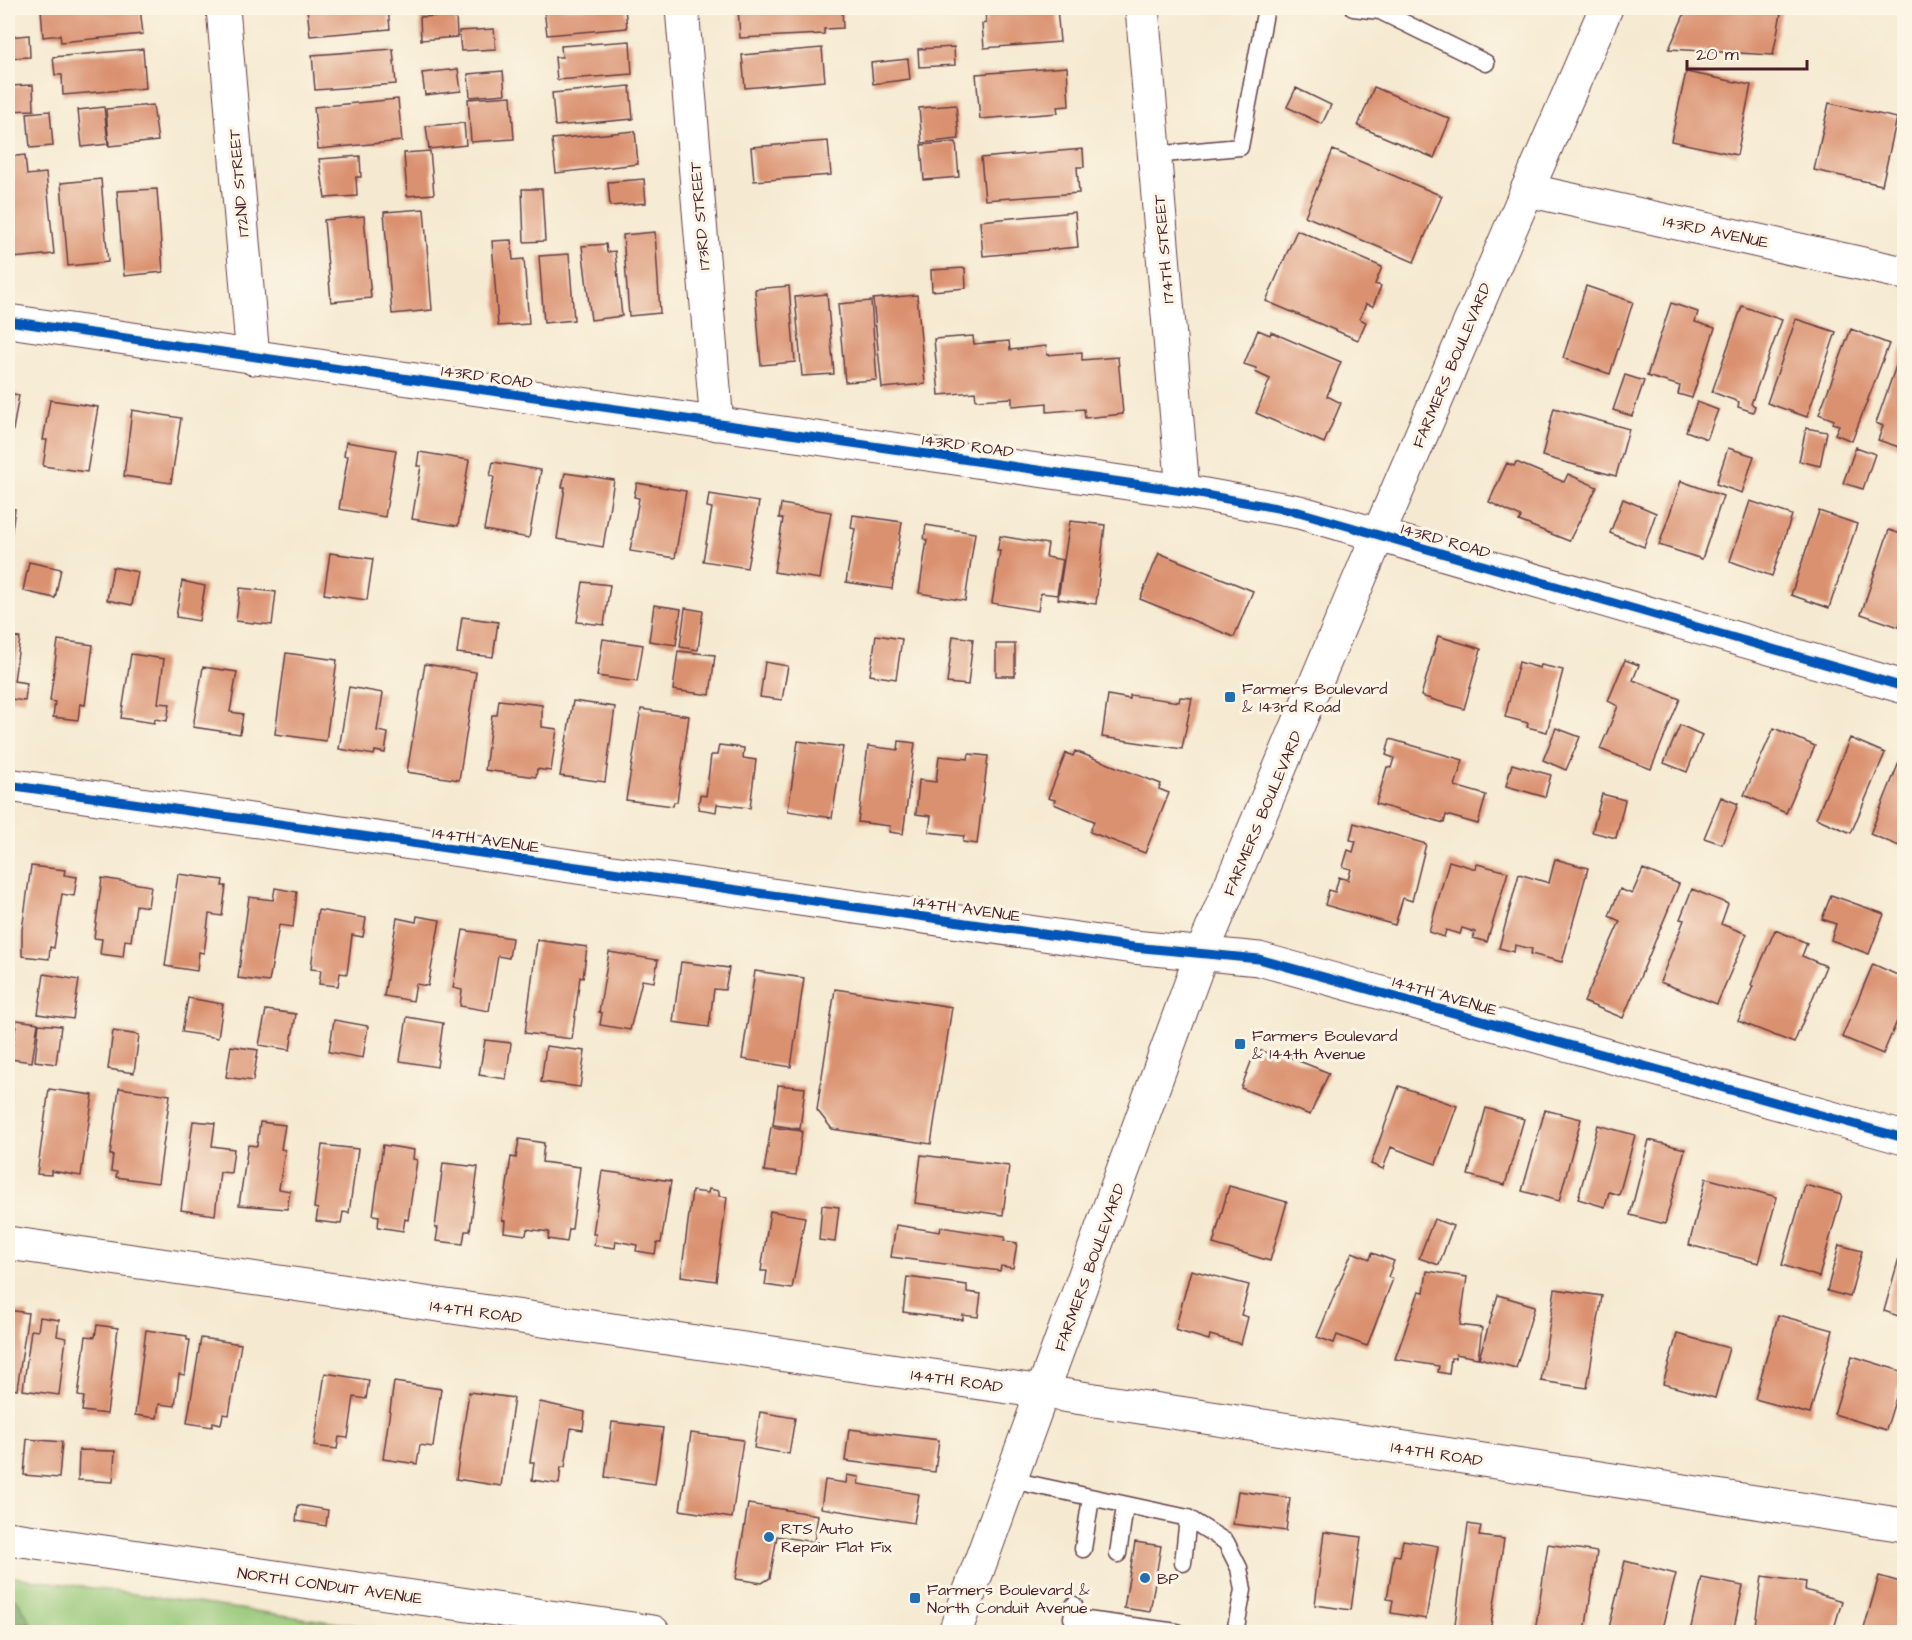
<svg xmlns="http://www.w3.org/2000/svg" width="1912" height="1640" font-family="'Architects Daughter',sans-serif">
  <rect width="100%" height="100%" fill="#fcf5e5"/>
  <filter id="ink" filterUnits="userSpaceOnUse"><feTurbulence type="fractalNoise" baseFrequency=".0167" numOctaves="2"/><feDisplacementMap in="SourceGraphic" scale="12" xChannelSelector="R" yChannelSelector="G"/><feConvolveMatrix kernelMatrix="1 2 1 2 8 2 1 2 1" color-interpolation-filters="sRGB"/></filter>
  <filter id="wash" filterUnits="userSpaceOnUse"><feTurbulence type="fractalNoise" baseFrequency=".008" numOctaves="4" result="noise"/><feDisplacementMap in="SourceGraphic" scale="24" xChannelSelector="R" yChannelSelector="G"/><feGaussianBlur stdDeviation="1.35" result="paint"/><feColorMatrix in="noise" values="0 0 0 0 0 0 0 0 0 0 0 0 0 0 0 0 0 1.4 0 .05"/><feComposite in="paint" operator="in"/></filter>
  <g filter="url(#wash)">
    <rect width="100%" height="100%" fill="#f5ead1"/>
    <!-- green -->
    <path fill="#96c878" stroke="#707452" stroke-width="1.5" d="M8,1576L401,1632H8Z"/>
    <!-- forest -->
    <path fill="#78ac68" stroke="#61664a" stroke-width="1.5" d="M8,1598L17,1599L31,1623L8,1624Z"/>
    <g id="blocks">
      <!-- building -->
      <path fill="#da9170" d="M41,8H140L143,34L61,42L60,35L43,37Z
        M307,8H388L390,29L310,36Z
        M544,8H625L627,28L547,35Z
        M738,8H842L843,28L824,29V34L740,38Z
        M985,8H1057L1060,42L984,48L982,24L986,23Z
        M1687,8H1782L1773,55L1669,49Z
        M456,15L457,37L421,40L420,17Z
        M494,29L496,49L461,51L459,31Z
        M29,35L30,57L8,58V37Z
        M630,41L632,74L557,80L555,57H562L561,46Z
        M954,47L955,65L919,67L918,49Z
        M822,48L825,81L745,88L742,55Z
        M143,49L146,88L63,95L62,75H55L53,57Z
        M393,49L396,84L315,90L312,55Z
        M908,59L910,79L873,84L871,63Z
        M1067,67L1069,106L1057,107L1058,113L980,119L976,74Z
        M458,69L461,91L425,95L422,73Z
        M503,71L505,94L470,97L468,74Z
        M1686,72L1751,85L1737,155L1671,141Z
        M33,85L34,110L8,111V86Z
        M630,86L633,119L555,126L552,93Z
        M1374,87L1450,119L1434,158L1358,126Z
        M1296,88L1331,105L1322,124L1287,107Z
        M511,96L514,139L471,142L468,99Z
        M398,99L402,141L318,149L314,107Z
        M1829,103L1897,118L1882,185L1814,170Z
        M153,105L158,141L109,146L106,109Z
        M956,105L959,139L922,143L919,108Z
        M104,107L108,144L82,147L78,110Z
        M50,111L53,146L30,148L27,113Z
        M464,123L466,145L429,149L426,126Z
        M635,131L638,164L556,173L552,139Z
        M828,141L831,175L754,181L751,147Z
        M956,142L959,177L924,180L921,145Z
        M1083,149L1084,167H1077L1079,193L985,200L981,158Z
        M1333,150L1442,196L1414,262L1305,216Z
        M430,151L434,194L407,196L404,153Z
        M25,155L27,175L46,173L54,254L13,258L8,207V157Z
        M360,156L361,177H356L357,196L325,198L319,159Z
        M101,179L108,262L68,266L61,183Z
        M644,179L646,203L610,206L608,182Z
        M157,189L163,272L124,276L117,191Z
        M522,189H542L545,241L524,242Z
        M424,209L432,310L392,314L384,212Z
        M1075,212L1078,247L983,256L980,221Z
        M364,216L371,298L331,302L324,220Z
        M1297,230L1382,267L1375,284L1381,286L1373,306L1366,304L1360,319L1366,322L1358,340L1266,301Z
        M655,232L660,313L629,316L623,235Z
        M511,240L513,260L524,259L529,324L498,326L492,241Z
        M606,244L607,252L615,251L622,316L591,320L582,246Z
        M569,254L574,320L544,323L539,256Z
        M965,268L966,288L932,291L931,270Z
        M789,286L795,362L761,365L755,289Z
        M1586,286L1633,302L1610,374L1563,358Z
        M827,294L834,374L802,376L795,297Z
        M917,295L925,384L882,388L873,299Z
        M871,301L877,380L845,382L838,304Z
        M1671,303L1698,312L1695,322L1715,328L1692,398L1678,394L1680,386L1647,376Z
        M1742,306L1782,320L1751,404L1755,406L1753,412L1738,407L1739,402L1712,392Z
        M1796,319L1836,332L1807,417L1767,403Z
        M1851,329L1889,344L1852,441L1835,434L1839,425L1832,423L1834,420L1819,414Z
        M1258,330L1270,335L1271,332L1341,362L1327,396L1341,403L1324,443L1256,413L1270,379L1255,372L1256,368L1244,364Z
        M973,336L974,344L1009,341L1010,350L1046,346L1047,355L1082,352V360L1118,357L1123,414L1085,418L1084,409L1047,412V403L1012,406V398L976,400L975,392L939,395L934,339Z
        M1904,343V433L1899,447L1878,440L1883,426L1876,423Z
        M1625,375L1644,381L1632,416L1613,410Z
        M8,393L19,395L9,453H8Z
        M50,400L98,407L87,472L43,466L47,440H43Z
        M1697,402L1718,410L1707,439L1686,431Z
        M1554,408L1629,429L1616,476L1542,456Z
        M132,410L181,418L171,483L124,476Z
        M1806,428L1827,432L1820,466L1799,461Z
        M346,442L396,450L385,517L339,509L348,456H344Z
        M1856,447L1875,454L1863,489L1843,483Z
        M1728,448L1754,456L1742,493L1716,484Z
        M419,452L469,460L458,526L412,519L421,466H417Z
        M493,462L541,470L529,538L484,530L494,477L490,476Z
        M1516,462L1564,482L1568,474L1597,487L1569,541L1519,521L1521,517L1489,502L1507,463L1514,466Z
        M565,473L614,480L603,547L557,539L565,487H562Z
        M1681,481L1723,496L1702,559L1659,545Z
        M637,483L686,491L675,558L630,551L639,498L634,497Z
        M709,494L759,502L747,568L703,561L712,508L707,507Z
        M1623,499L1656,513L1644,547L1610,533Z
        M1750,501L1792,515L1772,576L1730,561Z
        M781,504L831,512L820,579L774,572L783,519L779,518Z
        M8,508L15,509L9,549L8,548Z
        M1819,511L1857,524L1829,608L1791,595Z
        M853,515L902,522L892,589L846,582L855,529L851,528Z
        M1070,521L1105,525L1096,604L1058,599Z
        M926,525L975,533L965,601L919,593L927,540L924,539Z
        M1889,530L1904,535V611L1899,627L1861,614Z
        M1000,536L1048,544L1046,557L1063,560L1057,595L1041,593L1038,611L992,603L1000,551H997Z
        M330,553L373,559L367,600L324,594Z
        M1159,553L1253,591L1234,637L1140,599Z
        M29,562L61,569L55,598L23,591Z
        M113,567L138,572L132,605L107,600Z
        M182,581L205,586L199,621L176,617Z
        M583,582L610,585L604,625L577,622Z
        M240,588L276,592L272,625L236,621Z
        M654,605L681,609L676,645L649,641Z
        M685,608L703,611L698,650L680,647Z
        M462,617L498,622L493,657L457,653Z
        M876,635L902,639L896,679L870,675Z
        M8,636L20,638L14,681L27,683L25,701L11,699L10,703L8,702Z
        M953,636L973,639L968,685L947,683Z
        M1438,636L1481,649L1464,709L1421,696Z
        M603,639L643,645L637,682L597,676Z
        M58,640L93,645L85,705L80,704L78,720L53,717L55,702L50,701Z
        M996,644H1015V676H996Z
        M678,651L715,655L710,695L673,690Z
        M286,653L337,660L326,741L275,734Z
        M131,654L164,659L158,703L170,704L167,721L155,719L154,723L121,718Z
        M1625,660L1639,665L1633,680L1680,699L1651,769L1600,749L1618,706L1608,701Z
        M765,662L788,666L782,700L760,697Z
        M1519,662L1540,668L1541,665L1563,670L1547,732L1527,727L1528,723L1505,717Z
        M425,664L476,672L459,780L407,772Z
        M203,667L237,672L230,712L243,714L240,734L193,727Z
        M349,687L383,693L377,731L388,733L385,753L375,751L374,755L339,749Z
        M1108,695L1130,699V695L1179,702L1180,697L1192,698L1182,749L1102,737Z
        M499,700L542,705V727L557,729L551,771L537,769L536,777L485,770L492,715H497Z
        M573,701L615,707L605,782L560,776Z
        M641,709L689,716L677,802H674L673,806L626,800Z
        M1680,725L1702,735L1687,772L1664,763Z
        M1556,728L1580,737L1566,770L1543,760Z
        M1774,728L1815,746L1786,813L1744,795Z
        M1850,738L1885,753L1851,833L1816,818Z
        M1390,739L1463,760L1455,786L1486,795L1478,824L1446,815L1444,823L1376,804L1387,767L1391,768L1394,758L1386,755Z
        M798,741L843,747L832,818L788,811Z
        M899,741L915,743L903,834L889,832L890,826L858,822L868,746L898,750Z
        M719,745L744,748L743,758L756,760L750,808L717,804L716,812L698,809L700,795L706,796L711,755H717Z
        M1904,750V848L1870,834Z
        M1075,751L1161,784L1159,789L1169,793L1145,853L1090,832L1094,821L1054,804L1055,800L1048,798L1066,753L1073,756Z
        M969,754L988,756L977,844L963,842L964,836L929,832L931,816L916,814L919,780L936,782L939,756L968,759Z
        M1512,764L1551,775L1545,797L1506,786Z
        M1602,794L1625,800L1616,838L1592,832Z
        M1721,797L1738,804L1722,844L1704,838Z
        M1354,823L1426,844L1412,901L1403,898L1395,925L1325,905L1329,890L1335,892L1339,877L1348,880L1351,869L1343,867L1348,850L1353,852L1356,841L1350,840Z
        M1555,859L1588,868L1562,962L1531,954L1532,949L1515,945L1514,952L1499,948L1519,874L1549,883Z
        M1449,861L1476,869L1477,864L1508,872L1487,942L1473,938L1475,932L1462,928L1460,934L1446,930L1444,937L1429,932Z
        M31,866L65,870L64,875L77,877L74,896L62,894L54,948L50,947L49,959L22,956V930Z
        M1643,869L1679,884L1623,1018L1584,1002L1620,921L1609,916L1620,889L1632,894Z
        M178,874L223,880L222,886H226L222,916L209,914L204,953L199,952L197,971L165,966Z
        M102,878L151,886L148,907L136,905L131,941L125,940L123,957L100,954L102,939L94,938Z
        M275,888L297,892L293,927L279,925L269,982L238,978L249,897L273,900Z
        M1692,889L1728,904L1721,924L1747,934L1717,1004L1660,982L1684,920L1680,919Z
        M1831,895L1884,914L1869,954L1831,940L1836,924L1822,919Z
        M318,910L366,918L363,937L352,935L347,974L340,973L338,986L319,984L321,970L311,969Z
        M417,916L440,920L428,986L416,984L413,1001L384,996L397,918L416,922Z
        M463,930L512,938L509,958L498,956L489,1011L460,1006L462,990L453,988Z
        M1775,930L1807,943L1802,956L1826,966L1794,1043L1738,1021L1753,986L1751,985Z
        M537,940L587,947L583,978L580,977L572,1039L525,1033Z
        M609,952L658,960L654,982L642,980L630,1030L600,1025L602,1013L599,1012Z
        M681,962L729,968L725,990L714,989L709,1027L673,1022Z
        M1873,964L1904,978V1005L1883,1054L1842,1037Z
        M755,971L804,978L791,1067L742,1059Z
        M44,974L79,980L73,1019L38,1014Z
        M835,989L952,1007L931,1144L832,1129L817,1110Z
        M188,998L223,1004L218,1038L182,1032Z
        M266,1010L296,1014L290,1050L259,1045Z
        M407,1017L443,1023L437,1067L400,1061Z
        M17,1020L38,1023L32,1062L10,1059Z
        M334,1020L368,1026L363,1058L329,1052Z
        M39,1024L61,1026L56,1064L35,1061Z
        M113,1031L139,1035L134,1073L108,1069Z
        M485,1040L511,1043L506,1079L479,1075Z
        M231,1046L258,1050L253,1081L226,1077Z
        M546,1046L585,1051L580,1087L541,1082Z
        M1256,1049L1273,1055L1274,1051L1329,1073L1310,1115L1241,1088Z
        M8,1083L12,1084L9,1106H8Z
        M778,1085L805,1088L800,1129L773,1125Z
        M1399,1086L1457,1106L1436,1164L1391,1147L1383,1169L1371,1164Z
        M119,1088L170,1095L158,1183L116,1177L117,1172L111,1171L113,1155H110Z
        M49,1089L93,1095L81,1176L51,1171V1175L37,1174Z
        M1486,1108L1524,1119L1505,1185L1468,1175Z
        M1545,1110L1581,1119L1559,1201L1522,1191Z
        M193,1121L215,1123L212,1146L234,1149L231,1173L220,1172L215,1215L181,1210Z
        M260,1122L285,1125L281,1149L285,1150L279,1189L290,1191L287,1209L239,1205L248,1145L257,1146Z
        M1598,1125L1635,1135L1619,1195L1609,1192L1605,1207L1578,1199Z
        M771,1127L802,1131L796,1175L764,1171Z
        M519,1139L544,1143L542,1162L580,1167L572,1229H569L567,1242L548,1239L549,1232L527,1229L526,1235L504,1232L505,1221L502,1220L511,1157L516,1158Z
        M1649,1140L1685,1149L1665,1224L1630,1215Z
        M322,1145L358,1149L349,1213L343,1212L341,1224L316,1221L318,1209L314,1208Z
        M383,1145L414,1150L413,1159L417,1160L408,1220L405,1219L403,1231L378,1227L379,1216L373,1215Z
        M921,1155L1009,1166L1003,1215L915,1203Z
        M443,1163L478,1167L470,1231H465L463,1244L436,1241L438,1228H435Z
        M602,1171L671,1181L661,1243H657L655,1254L636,1251L637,1245L616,1241L615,1248L594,1245L596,1234H593Z
        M1706,1178L1777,1197L1759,1263L1689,1245Z
        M1805,1185L1842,1195L1819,1277L1782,1265Z
        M1229,1186L1287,1202L1270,1261L1213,1244Z
        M709,1189L719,1191V1196L727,1197L716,1281L681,1276L692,1191L708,1193Z
        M822,1205L839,1207L835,1242L819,1240Z
        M770,1211L805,1217L792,1289L765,1285L767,1271H761Z
        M1434,1219L1453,1226L1439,1265L1419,1258Z
        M896,1225L940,1232L941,1227L1005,1237L1004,1241L1017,1243L1013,1268L1001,1266L1000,1271L891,1257Z
        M1904,1240V1318L1884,1311Z
        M1839,1245L1862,1251L1850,1297L1827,1291Z
        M1352,1252L1370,1259L1372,1253L1394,1261L1388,1277L1393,1279L1367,1346L1337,1335L1334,1343L1317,1337Z
        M1191,1270L1249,1285L1241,1315L1248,1317L1241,1344L1210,1335L1209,1340L1175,1330Z
        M1427,1271L1467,1277L1460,1325L1482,1328L1478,1358L1456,1354L1455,1358H1451L1449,1374L1438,1372L1439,1366L1395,1359L1419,1291L1424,1292Z
        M907,1277L967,1285V1292L981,1294L978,1317L963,1315V1320L903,1312Z
        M1555,1289L1602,1296L1587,1388L1541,1381Z
        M1498,1295L1535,1306L1516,1368L1479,1358Z
        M8,1310L28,1313L17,1390L8,1388Z
        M1778,1315L1833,1330L1810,1414L1755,1399Z
        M40,1317L59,1320L57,1336L66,1338L59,1395L23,1390L31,1330L38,1331Z
        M97,1325L118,1328L107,1414L82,1411L84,1397L78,1396L86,1336L95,1337Z
        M146,1330L187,1336V1340H190L185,1375L179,1374L175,1406L159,1404L157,1418L135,1415Z
        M1677,1334L1729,1348L1715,1398L1663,1384Z
        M201,1338L241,1344L229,1415L223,1414L221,1424L213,1422L212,1427L187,1423Z
        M1852,1356L1904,1372L1886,1430L1834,1414Z
        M325,1373L369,1380L366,1399L354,1397L348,1438L339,1437L337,1449L314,1446Z
        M394,1382L441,1389L433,1447L420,1445L417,1464L383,1459Z
        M469,1392L514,1398L501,1486L456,1479Z
        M540,1402L585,1412L583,1430L571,1428L565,1467H561L559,1484L532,1480L534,1462H530Z
        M760,1412L795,1418L789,1454L754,1448Z
        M612,1422L663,1428L655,1484L605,1477Z
        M849,1429L939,1440L935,1472L845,1461Z
        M691,1433L743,1440L732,1518L680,1510Z
        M27,1439L62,1442L59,1478L24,1475Z
        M79,1450L115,1451L113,1482L78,1480Z
        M847,1475L859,1477L858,1484L919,1494L914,1523L821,1508L825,1480L846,1483Z
        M1238,1491L1290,1498L1286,1531L1233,1524Z
        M748,1504L818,1515L814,1542L777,1536L770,1578L762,1583L736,1579Z
        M298,1505L328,1510L326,1526L296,1521Z
        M1468,1524L1481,1526L1479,1536L1504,1539L1490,1632H1454Z
        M1324,1532L1361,1537L1351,1610L1315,1605Z
        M1403,1540L1438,1546L1426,1619L1391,1613L1393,1600L1387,1599L1394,1555L1400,1556Z
        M1135,1542L1161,1546L1150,1612L1124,1608Z
        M1548,1544L1597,1552L1585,1632H1535Z
        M1625,1561L1676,1574L1661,1632H1608Z
        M1762,1576L1806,1582L1805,1590L1842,1601L1833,1632H1754Z
        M1879,1576L1904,1583V1632H1863Z
        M1702,1578L1743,1586L1733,1632H1690Z"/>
    </g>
  </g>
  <g filter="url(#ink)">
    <use href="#blocks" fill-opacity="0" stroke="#643d44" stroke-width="1.5"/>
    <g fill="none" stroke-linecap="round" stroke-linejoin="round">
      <!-- service casing -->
      <g stroke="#643d44" stroke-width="19">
        <path id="service" d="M1353,8L1380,11L1382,8
          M1380,11L1486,63
          M1154,155L1240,147L1266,8
          M1011,1480L1188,1518L1226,1542L1239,1568L1243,1590L1235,1632
          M1083,1549L1091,1498
          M1118,1554L1125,1506
          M1183,1563L1188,1518
          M1074,1605L1072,1618L1177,1632"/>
      </g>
      <!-- minor casing -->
      <g stroke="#643d44" stroke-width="35">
        <path id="minor" d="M223,8L253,358
          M682,8L717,424
          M1142,8L1183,491
          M1527,190L1904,273
          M8,321L1183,491L1299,512L1904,687
          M8,785L1133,947L1259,959L1904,1138
          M8,1243L1043,1392L1904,1525"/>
      </g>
      <!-- secondary casing -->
      <g stroke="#643d44" stroke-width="35">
        <path id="secondary" d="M955,1632L1202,953L1378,535L1606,8"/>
      </g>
      <!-- primary casing -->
      <g stroke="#643d44" stroke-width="35">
        <path id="primary" d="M8,1538L653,1632"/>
      </g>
      <!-- service -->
      <use href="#service" stroke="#fff" stroke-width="16"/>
      <!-- minor -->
      <use href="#minor" stroke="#fff" stroke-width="33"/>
      <!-- secondary -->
      <use href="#secondary" stroke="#fff" stroke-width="33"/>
      <!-- primary -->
      <use href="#primary" stroke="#fff" stroke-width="33"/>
      <!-- cycleway casing -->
      <g stroke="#fcf5e5" stroke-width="13">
        <path id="cycleway" d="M8,321L1183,491L1299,512L1904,687
          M8,785L1133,947L1259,959L1904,1138"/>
      </g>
      <!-- cycleway -->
      <use href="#cycleway" stroke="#0057b8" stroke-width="9"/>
    </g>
  </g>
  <!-- markers -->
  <g fill="#1f6fb2" stroke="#fcf5e5" stroke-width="2">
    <rect x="1224" y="691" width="12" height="12" rx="3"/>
    <rect x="1234" y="1038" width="12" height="12" rx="3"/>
    <circle cx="769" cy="1537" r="6"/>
    <circle cx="1145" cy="1578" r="6"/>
    <rect x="909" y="1592" width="12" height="12" rx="3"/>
  </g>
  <g text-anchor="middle" stroke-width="6" stroke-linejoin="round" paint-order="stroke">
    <!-- street labels -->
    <g font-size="16" fill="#4a1f2b" stroke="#fcf5e5">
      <text transform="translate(238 183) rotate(-95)" y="6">172ND STREET</text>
      <text transform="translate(699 216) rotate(-95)" y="6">173RD STREET</text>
      <text transform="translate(1716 231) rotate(12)" y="6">143RD AVENUE</text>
      <text transform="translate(1163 249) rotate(-95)" y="6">174TH STREET</text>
      <text transform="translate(1451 365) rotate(-67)" y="6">FARMERS BOULEVARD</text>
      <text transform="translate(487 376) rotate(8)" y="6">143RD ROAD</text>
      <text transform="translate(968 445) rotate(8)" y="6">143RD ROAD</text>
      <text transform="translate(1446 540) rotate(16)" y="6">143RD ROAD</text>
      <text transform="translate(1262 813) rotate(-67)" y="6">FARMERS BOULEVARD</text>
      <text transform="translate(486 839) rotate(8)" y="6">144TH AVENUE</text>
      <text transform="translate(967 908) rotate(8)" y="6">144TH AVENUE</text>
      <text transform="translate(1445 995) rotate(16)" y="6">144TH AVENUE</text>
      <text transform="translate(1089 1267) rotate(-70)" y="6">FARMERS BOULEVARD</text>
      <text transform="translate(476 1311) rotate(8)" y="6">144TH ROAD</text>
      <text transform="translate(957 1380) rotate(8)" y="6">144TH ROAD</text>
      <text transform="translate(1437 1453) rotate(9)" y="6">144TH ROAD</text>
      <text transform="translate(330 1585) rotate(8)" y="6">NORTH CONDUIT AVENUE</text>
    </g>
    <!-- poi labels -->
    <g font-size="16" fill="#4a1f2b" stroke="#fcf5e5" text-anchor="start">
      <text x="1242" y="694">Farmers Boulevard<tspan x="1242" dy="18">&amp; 143rd Road</tspan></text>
      <text x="1252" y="1041">Farmers Boulevard<tspan x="1252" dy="18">&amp; 144th Avenue</tspan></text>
      <text x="781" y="1534">RTS Auto<tspan x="781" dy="18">Repair Flat Fix</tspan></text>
      <text x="1157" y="1584">BP</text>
      <text x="927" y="1595">Farmers Boulevard &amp;<tspan x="927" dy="18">North Conduit Avenue</tspan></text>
    </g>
  </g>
  <!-- margin -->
  <rect width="1912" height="1640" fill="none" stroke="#fcf5e5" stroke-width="30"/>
  <!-- scale -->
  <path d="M1687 60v9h120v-9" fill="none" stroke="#4a1f2b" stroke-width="3"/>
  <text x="1696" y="60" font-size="18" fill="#4a1f2b" stroke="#fcf5e5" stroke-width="4.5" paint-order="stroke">20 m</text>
</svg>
